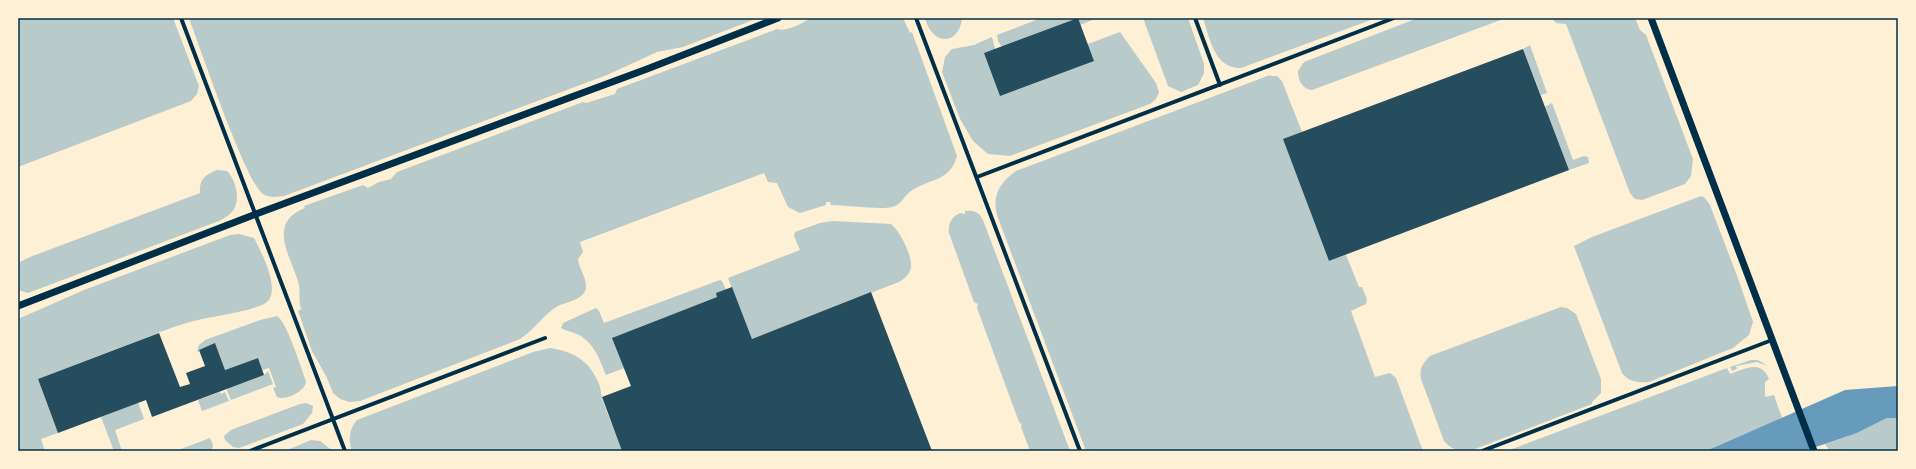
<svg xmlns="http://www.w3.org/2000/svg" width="1916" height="469" font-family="Helvetica,sans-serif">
  <rect width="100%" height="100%" fill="#fdf0d5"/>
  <!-- green -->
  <path fill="#b9caca" d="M18,18H173L199,86L197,94L191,101L18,167Z
    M189,18H758L683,47L657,52L607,75L284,196C277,197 269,198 263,194C246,183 199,45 189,18Z
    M810,18H903L910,33L912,32L957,156C950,182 930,178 911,191C904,196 901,205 892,207C880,210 846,205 831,205L830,202H826V205L800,213L788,207L777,183L768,182L764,173L580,242L583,252L578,259C579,269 587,278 586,288C584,300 566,302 558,306C544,314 534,330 520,339L360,401L350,402L340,399L333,393L327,378L312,351L298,311L301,309C298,300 301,290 298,281C290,255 267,223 305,208L304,206L363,185L368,188L379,182L391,179L397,172L583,102L586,103L615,94L617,89L777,29C786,32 802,24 810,18Z
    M925,18H962C960,44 933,48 925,18Z
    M1041,18H1097L1080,25L1002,47L998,41L997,35Z
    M1143,18H1188L1204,64V73L1198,85L1181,92L1168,86Z
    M1203,18H1376L1241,68C1214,68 1210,39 1203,18Z
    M1418,18H1506L1312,90C1302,89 1298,80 1298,71L1304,62Z
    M1552,18H1635L1640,30L1646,35L1693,159L1691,176L1685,184L1642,200L1635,199L1630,193L1566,24L1556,23Z
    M1120,32L1156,83L1159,92L1156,99L1150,104L1010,156L988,154L973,141L960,119L942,72L945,57L952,49L974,45L992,37L995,49L1088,44Z
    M1530,45L1547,93L1541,95L1523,49Z
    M1270,75L1271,76H1277L1282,81L1302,132L1284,140L1329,261L1346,255L1359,287H1362L1367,299L1366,304L1351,311L1375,377L1390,373L1396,378L1423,451H1086L998,218C991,197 999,183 1016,171Z
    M1552,103L1573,160L1584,156L1588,157L1589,163L1569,170L1545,107Z
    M217,170L227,171C235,179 240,196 235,207C232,214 225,218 219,221L28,293L18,290V263L30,257L200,193C199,179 205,175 217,170Z
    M1701,196L1704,197L1710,205L1739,281L1753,322L1749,335L1733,348L1649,382C1638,383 1629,382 1622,373L1574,246L1592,237Z
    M965,211C974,210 979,212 983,220L1070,451H1030L1021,427L1022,425L1019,422L977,308L978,304L974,302L949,233C948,224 951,217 960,213L965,214Z
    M832,221L891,224C900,231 912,255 911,267C910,274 905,278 899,282L752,339L728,278L800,250L794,236L795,232L820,223Z
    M239,234L254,238C261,251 280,288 268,301C258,311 213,316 198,320C176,325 155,334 135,342C102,354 70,367 38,379L58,433L41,439L45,451H18V319L84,290L230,235Z
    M720,280L722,281L726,290L717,297L613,338L624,368L606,375C600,360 594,343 579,335C573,332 566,331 561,328L563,323L596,308L599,311L604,323Z
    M1561,307L1567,308L1576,314L1601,379V393L1592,402V404L1470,451L1468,449C1458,452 1451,449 1444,441L1421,379C1419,368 1423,363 1430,356Z
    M277,316C287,322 301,368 306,381C306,391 286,401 277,397L273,388L276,387L269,368L262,370L258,358L225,370L215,344L199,350V352L197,351L199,345L205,340L260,320Z
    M550,348C574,352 589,360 599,384C601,389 601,394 602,399C608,416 616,434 622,451H352C348,441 349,429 357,420L533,352Z
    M1751,360H1758L1768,366L1757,362L1736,366L1737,369L1732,371L1730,367Z
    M1727,368L1730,374C1745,369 1761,359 1769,379L1765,382V397L1774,395L1782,418L1706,451H1507Z
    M268,371L273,384L231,400L227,391L228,388L264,375Z
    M220,392L221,394L225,392L229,401L202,411L198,400Z
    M138,402L144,419L115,430L122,451H114L101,417Z
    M306,403L313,406L312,413L303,424L239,448L233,447L225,440L224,436L231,430L300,404Z
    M1887,418H1898V451H1830L1825,444L1857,433Z
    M210,438L213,445L212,451H176Z
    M311,440L320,441L333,451H285Z"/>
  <!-- water -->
  <path fill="#669bbc" d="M1898,386V418H1887L1857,433L1804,451H1706L1845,390Z"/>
  <!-- building -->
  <path fill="#264d5e" d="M1078,18L1094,61L1000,96L984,53Z
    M1523,49L1569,170L1329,261L1283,139Z
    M732,287L752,339L871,292L932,451H622L602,397L631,386L612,338L717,297L716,293Z
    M159,333L180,387L190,384L186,373L205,366L199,350L215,343L225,370L258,358L264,375L152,417L146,400L58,433L38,379Z"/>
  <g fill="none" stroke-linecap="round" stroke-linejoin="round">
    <!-- minor -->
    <path stroke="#003049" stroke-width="4" d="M181,18L345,451
      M916,18L1080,451
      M1195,18L1220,85
      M977,177L1394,18
      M250,451L545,338
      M1482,451L1772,340"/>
    <!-- tertiary -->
    <path stroke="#003049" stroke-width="7" d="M1651,18L1814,451
      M18,306L256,214L647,69L778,18"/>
  </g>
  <!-- border -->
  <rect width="1916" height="469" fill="none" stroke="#fdf0d5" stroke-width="38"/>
  <rect x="19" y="19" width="1878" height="431" fill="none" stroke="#003049" stroke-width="1.5"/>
</svg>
